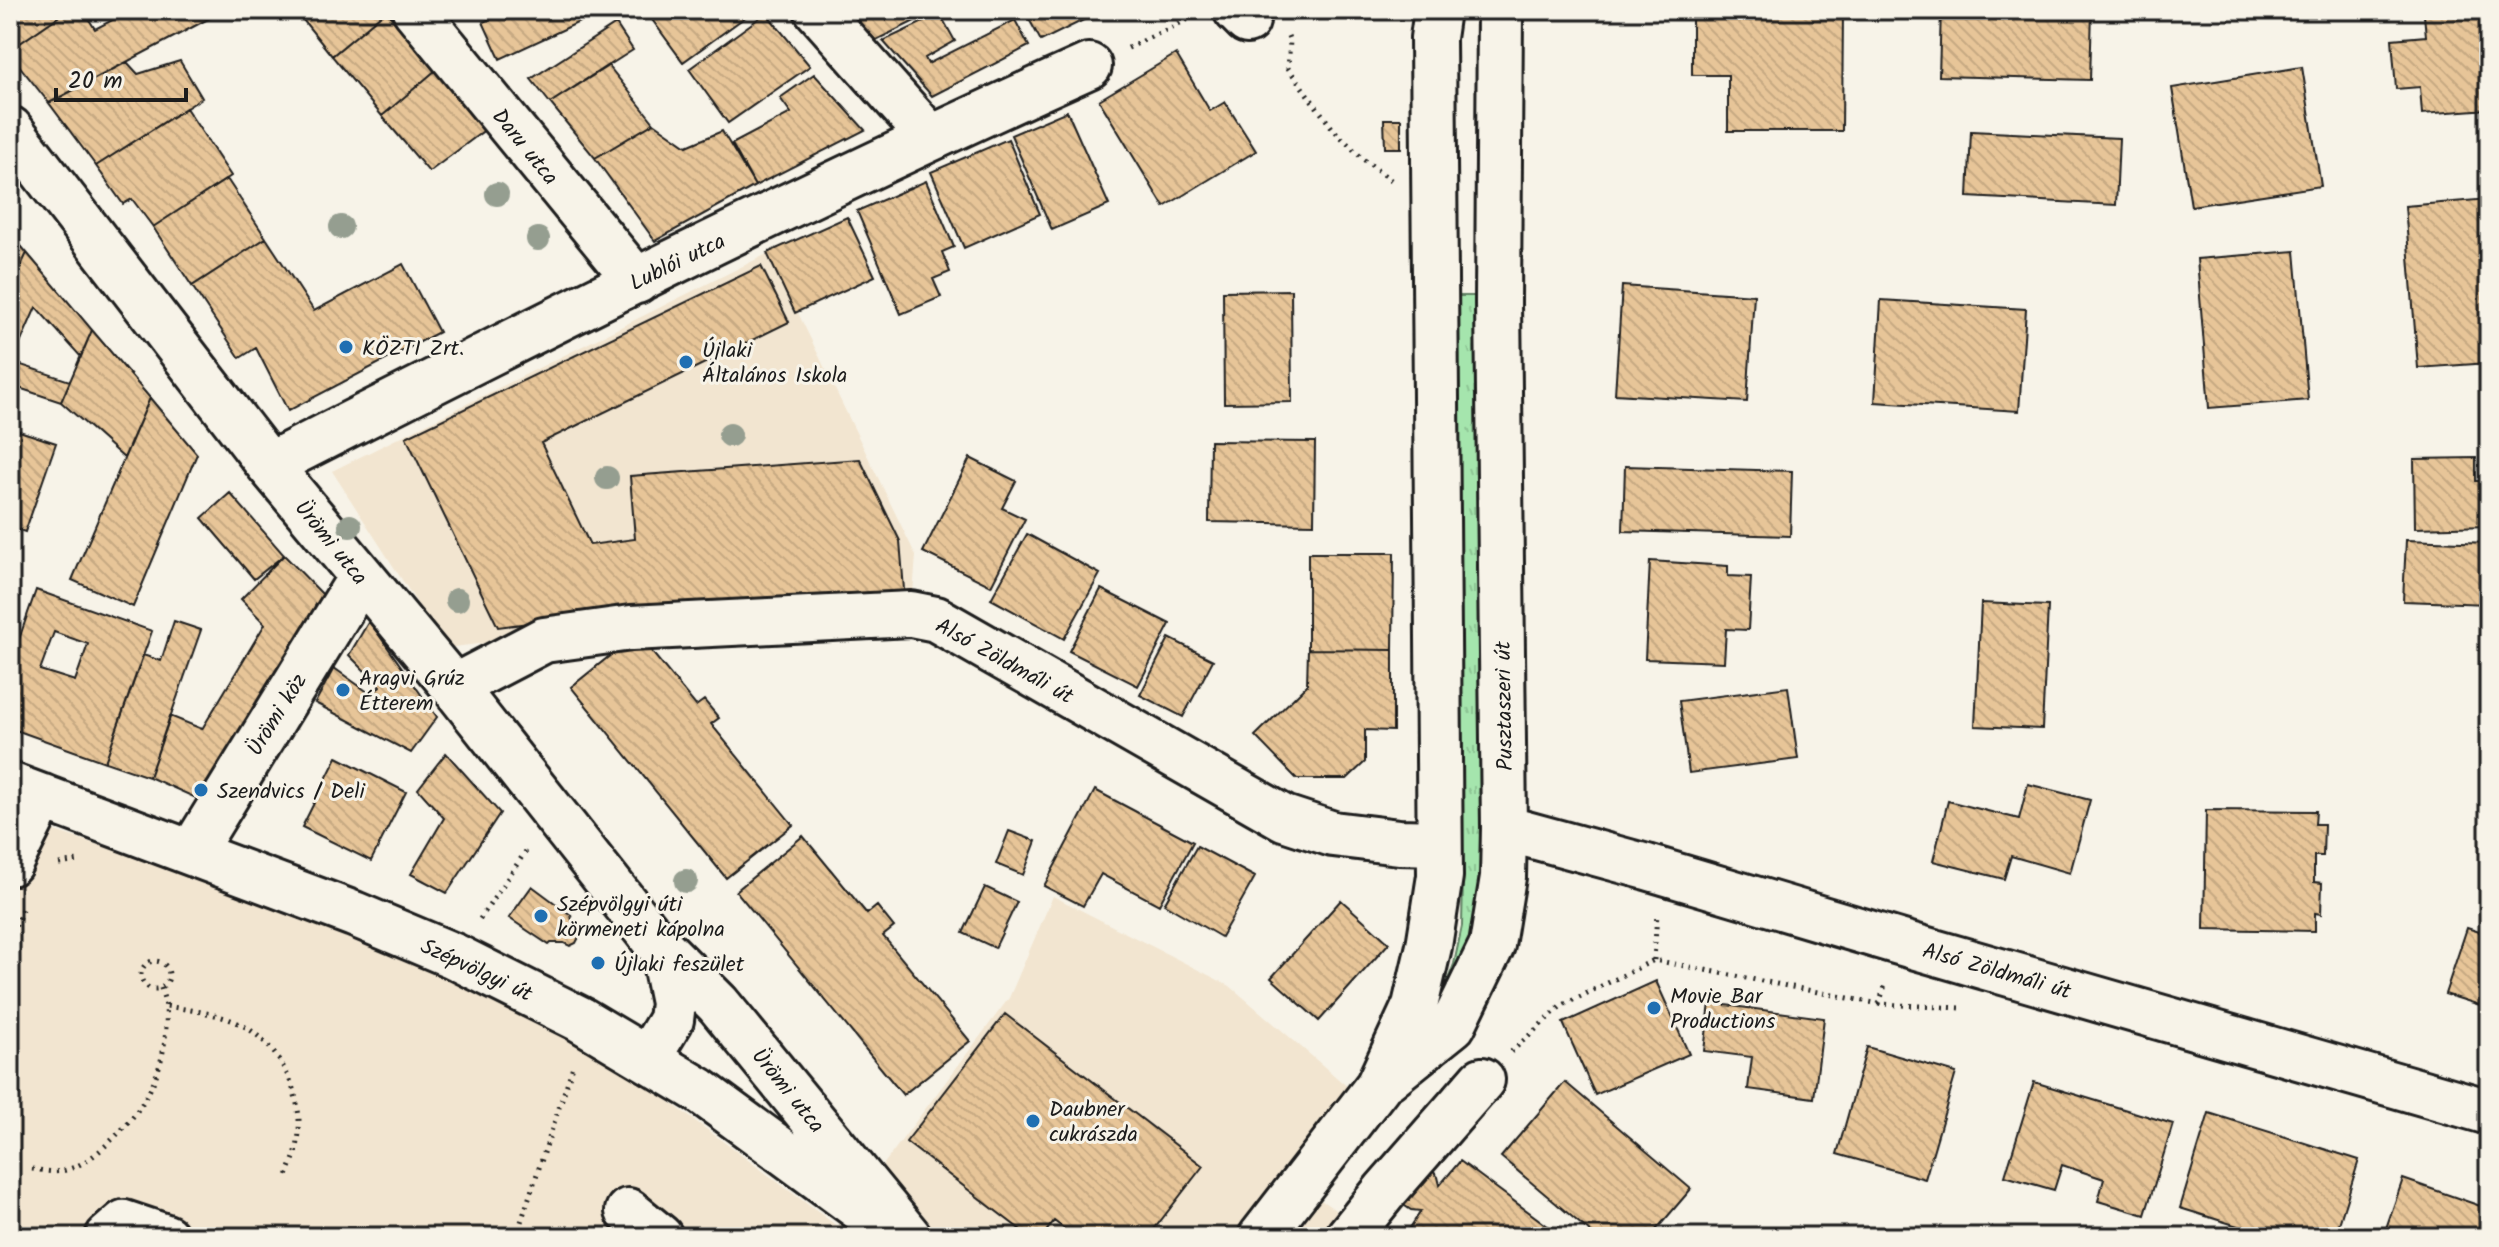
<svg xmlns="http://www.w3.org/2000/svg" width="2499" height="1247" font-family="Kalam,sans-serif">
  <defs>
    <pattern id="grass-tufts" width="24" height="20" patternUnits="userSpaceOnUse" patternTransform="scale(2)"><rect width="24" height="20" fill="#a5e5ad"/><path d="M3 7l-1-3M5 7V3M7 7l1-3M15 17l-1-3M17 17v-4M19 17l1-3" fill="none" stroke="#8dc494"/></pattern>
    <pattern id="building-back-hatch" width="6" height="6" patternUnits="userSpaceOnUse" patternTransform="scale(2)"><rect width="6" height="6" fill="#e7c598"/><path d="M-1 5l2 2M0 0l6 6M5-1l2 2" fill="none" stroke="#c6a982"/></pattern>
  </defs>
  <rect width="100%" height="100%" fill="#f7f3e8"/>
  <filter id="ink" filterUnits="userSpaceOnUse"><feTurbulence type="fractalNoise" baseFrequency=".0125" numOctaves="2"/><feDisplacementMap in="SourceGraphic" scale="16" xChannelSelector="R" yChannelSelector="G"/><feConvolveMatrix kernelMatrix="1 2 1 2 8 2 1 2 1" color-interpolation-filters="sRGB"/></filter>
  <g filter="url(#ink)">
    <!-- built -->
    <path fill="#f2e5d0" d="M769,253L916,556L912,606L565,633L446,648L332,471Z
      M10,817L185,872L422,965L601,1051L837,1226L1009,998L1053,896L1230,986L1357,1095L1293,1181L1375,1237H10Z"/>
    <!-- grass -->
    <path fill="url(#grass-tufts)" stroke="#608064" stroke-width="2" d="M1458,296H1487L1484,925L1449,1004L1441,998L1454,964L1462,926L1463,877Z"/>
    <!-- building -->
    <path fill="url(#building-back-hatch)" stroke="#1c1c1c" stroke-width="2" fill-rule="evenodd" d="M10,10H68L10,50Z
      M68,10H83L95,29L132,10H225L49,103L10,54V50Z
      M295,10H385L386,11L332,56Z
      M510,10H605L500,59L483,22Z
      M645,10H755L683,62Z
      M853,10H937L874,41L849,12Z
      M1024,10H1104L1041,41Z
      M1692,10H1843L1842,131H1728V75H1692Z
      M1941,10H2092L2090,80L1939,76Z
      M2489,10V109L2422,114L2420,87L2396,89L2392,39L2426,36L2424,15Z
      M386,11L436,70L382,116L332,56Z
      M766,13L810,66L728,123L689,69Z
      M940,14L955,41L925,58L928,64L1015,20L1029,46L932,96L883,41Z
      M616,24L633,50L550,103L531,79Z
      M1176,54L1210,111L1225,102L1256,151L1164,207L1099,100Z
      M180,61L202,98L96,166L49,103L127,62L138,74Z
      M608,65L654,123L595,158L550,103Z
      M2302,67L2321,186L2191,206L2172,88Z
      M436,70L486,129L429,172L382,116Z
      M814,74L865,130L755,186L732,144L791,113L780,98Z
      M186,108L231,176L153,227L132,199L123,204L96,166Z
      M1067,111L1109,205L1052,230L1011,135Z
      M1384,119H1401V148H1385Z
      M654,123L687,146L722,131L755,186L655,241L595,158Z
      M1971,131L2119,138L2116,205L1968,197Z
      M1008,139L1040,214L964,248L931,172Z
      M227,179L266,238L192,286L153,227Z
      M926,181L954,247L942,252L950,272L933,279L941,297L901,314L857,211Z
      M2489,199V363L2418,368L2405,206Z
      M847,217L875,276L795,313L767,253Z
      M10,233L27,253L10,289Z
      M266,238L314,311L403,264L439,332L288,411L256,348L240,358L192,286Z
      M2295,251L2308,400L2209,408L2197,259Z
      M27,253L92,330L81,357L36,307L12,362L70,381L61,402L10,385V289Z
      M761,266L789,322L541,443L590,545L635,539L630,476L860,459L900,541L905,602L640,609L498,627L406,437Z
      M1622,286L1754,295L1747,402L1615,394Z
      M1291,290L1292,402L1224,403L1223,291Z
      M1881,300L2026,309L2019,411L1875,402Z
      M92,330L150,398L124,458L61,402Z
      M150,398L197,454L133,607L72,580Z
      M10,428L56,443L25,532L10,527Z
      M1210,441L1315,442L1314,524L1209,522Z
      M970,458L1016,481L1002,508L1025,519L991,586L923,552Z
      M2476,458V481H2489V526L2415,528L2414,459Z
      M1625,466L1792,471L1790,536L1623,531Z
      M230,493L284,555L254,579L202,518Z
      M1027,534L1100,574L1064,639L991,599Z
      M2406,540L2489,543V604L2403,601Z
      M1308,553H1394L1393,650L1308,649Z
      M284,555L326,598L205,802L149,777L170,716L202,729L265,624L241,599Z
      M1650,561L1728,566V576L1751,577L1748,630L1726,629L1724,662L1645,659Z
      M1101,589L1170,624L1138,686L1069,651Z
      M36,590L152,631L105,762L10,728V665ZM54,632L88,644L75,681L40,670Z
      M1981,603L2048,606L2042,729L1975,726Z
      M174,621L201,630L149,777L105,762L143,655L161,661Z
      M369,621L437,717L411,753L315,703L334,668L372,695L380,686L349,655Z
      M637,634L696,706L704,700L719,718L711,724L793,825L726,878L571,687Z
      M1169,638L1213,660L1183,717L1140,695Z
      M10,641L17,644L10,665Z
      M1308,649L1393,650V731L1365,730V762L1347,779H1297L1255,736L1307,685Z
      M1788,687L1798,759L1689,773L1679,701Z
      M446,753L500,813L447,893L411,874L444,818L418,789Z
      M337,757L406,792L371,861L302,827Z
      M2028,784L2090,800L2070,873L2011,856L2004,879L1933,861L1948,801L2019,819Z
      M1095,790L1193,842L1159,905L1101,874L1083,906L1044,886Z
      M2206,810L2316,811L2315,824H2324L2323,856H2314V882L2322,883L2321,914L2315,913V931L2204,929Z
      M1009,831L1036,841L1023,875L996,864Z
      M803,836L867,914L877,906L894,927L883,936L970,1041L903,1095L736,891Z
      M1197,846L1255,877L1221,937L1164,904Z
      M532,886L571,915L574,929L579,937L576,943L570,946L564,943H551L549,945L509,918Z
      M985,887L1017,902L995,948L963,933Z
      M1341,900L1389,943L1319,1021L1271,978Z
      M2467,928L2489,935V1008L2445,994Z
      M1656,981L1689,1054L1595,1095L1563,1023Z
      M1710,1003L1824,1018L1814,1098L1748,1089L1752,1057L1704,1051Z
      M1005,1014L1203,1166L1148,1237H1075L1054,1221L1042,1237H1030L906,1142Z
      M1867,1047L1956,1073L1925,1179L1837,1154Z
      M1565,1082L1691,1189L1650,1237H1596L1501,1157Z
      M2034,1082L2173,1124L2145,1215L2098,1201L2104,1179L2062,1165L2054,1190L2005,1176Z
      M2209,1113L2359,1160L2335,1237H2273L2180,1208Z
      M1460,1161L1557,1233L1554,1237H1404L1421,1211L1411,1210L1402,1204L1432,1170L1438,1177L1440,1185Z
      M2403,1179L2489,1209V1237H2383Z"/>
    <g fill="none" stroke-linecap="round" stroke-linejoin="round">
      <!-- minor casing -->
      <g stroke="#1c1c1c" stroke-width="50">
        <path id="minor" d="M415,10L637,281
          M817,10L930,137
          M1236,10L1247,21
          M10,129L269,465L454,687L654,940L718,1004L909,1237
          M269,465C540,327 812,190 1089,66
          M454,687L544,640L631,628L911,614L936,619L1284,818L1333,834L1399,842L1439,843
          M10,785L354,914L454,956L580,1019L699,1090L872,1217
          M1504,828L1647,867L1899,942L2489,1112
          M192,852L361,577
          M10,863L43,797
          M648,1058L671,1020L673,1003L662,949
          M1387,1078L1453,1025L1492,945L1503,877L1504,828L1498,303L1500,10
          M628,1211L660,1237
          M108,1237L124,1223L166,1237
          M1261,1237L1378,1086L1415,1006L1429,946L1440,876L1433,38L1437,10
          M1348,1237L1385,1191L1482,1080"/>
      </g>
      <!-- path -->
      <path stroke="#1c1c1c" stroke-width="5" stroke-dasharray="2 6" stroke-linecap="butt" d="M1288,36L1290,41L1288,68L1333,129L1363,159L1391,180
        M1128,48L1195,16
        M59,864L78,861
        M480,919L528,848
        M10,941L24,905
        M1654,960L1657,913
        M141 975a14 14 0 1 1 28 0a14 14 0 1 1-28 0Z
        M161,988L166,1006
        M1879,1004L1886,982
        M1511,1052L1561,1006L1654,960L1879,1004L1961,1008
        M32,1169C41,1170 54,1173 62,1171C78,1168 93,1157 104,1147C148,1108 169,1065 166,1006C190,1010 216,1013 238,1023C280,1043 305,1096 298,1141C297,1153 291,1165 287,1176
        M516,1237L574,1063"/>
      <!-- minor -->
      <use href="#minor" stroke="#f7f3e8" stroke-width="44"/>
    </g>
    <!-- trees -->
    <g fill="#959e90">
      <circle cx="497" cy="194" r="12"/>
      <circle cx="341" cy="227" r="12"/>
      <circle cx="538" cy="239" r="12"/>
      <circle cx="730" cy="435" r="12"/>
      <circle cx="607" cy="478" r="12"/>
      <circle cx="350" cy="526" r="12"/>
      <circle cx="457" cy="600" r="12"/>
      <circle cx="686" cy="881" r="12"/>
    </g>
  </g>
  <!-- markers -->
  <g fill="#1f6fb2" stroke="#f7f3e8" stroke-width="3">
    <circle cx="346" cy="347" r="8"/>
    <circle cx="686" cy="362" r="8"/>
    <circle cx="343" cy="690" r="8"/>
    <circle cx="201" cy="790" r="8"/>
    <circle cx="541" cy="916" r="8"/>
    <circle cx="598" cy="963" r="8"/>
    <circle cx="1654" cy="1008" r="8"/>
    <circle cx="1033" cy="1121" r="8"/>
  </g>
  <g text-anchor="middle" stroke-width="6" stroke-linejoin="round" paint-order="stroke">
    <!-- street labels -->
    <g font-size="22" fill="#1c1c1c" stroke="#f7f3e8">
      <text transform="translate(526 146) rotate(51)" y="8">Daru utca</text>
      <text transform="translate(677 261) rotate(-26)" y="8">Lublói utca</text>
      <text transform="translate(332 542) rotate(51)" y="8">Ürömi utca</text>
      <text transform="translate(1005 660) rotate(29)" y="8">Alsó Zöldmáli út</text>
      <text transform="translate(1503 706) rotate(-91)" y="8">Pusztaszeri út</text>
      <text transform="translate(276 714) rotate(-58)" y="8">Ürömi köz</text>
      <text transform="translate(477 969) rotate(25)" y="8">Szépvölgyi út</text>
      <text transform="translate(1997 970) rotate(16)" y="8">Alsó Zöldmáli út</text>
      <text transform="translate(789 1090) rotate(51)" y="8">Ürömi utca</text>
    </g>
    <!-- poi labels -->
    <g font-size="22" fill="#1c1c1c" stroke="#f7f3e8" text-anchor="start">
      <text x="362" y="355">KÖZTI Zrt.</text>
      <text x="702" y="357">Újlaki<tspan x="702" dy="25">Általános Iskola</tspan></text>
      <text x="359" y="685">Aragvi Grúz<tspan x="359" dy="25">Étterem</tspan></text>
      <text x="217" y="798">Szendvics / Deli</text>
      <text x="557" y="911">Szépvölgyi úti<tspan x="557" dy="25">körmeneti kápolna</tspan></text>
      <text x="614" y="971">Újlaki feszület</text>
      <text x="1670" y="1003">Movie Bar<tspan x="1670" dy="25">Productions</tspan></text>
      <text x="1049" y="1116">Daubner<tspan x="1049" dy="25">cukrászda</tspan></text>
    </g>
  </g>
  <!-- margin -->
  <rect width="2499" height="1247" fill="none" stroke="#f7f3e8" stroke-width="40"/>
  <rect x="20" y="20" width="2459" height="1207" fill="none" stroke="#1c1c1c" stroke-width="3" filter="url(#ink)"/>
  <!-- scale -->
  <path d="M56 88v12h130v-12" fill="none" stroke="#1c1c1c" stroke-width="4"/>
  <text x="68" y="88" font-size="24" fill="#1c1c1c" stroke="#f7f3e8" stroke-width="6" paint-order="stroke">20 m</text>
</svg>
